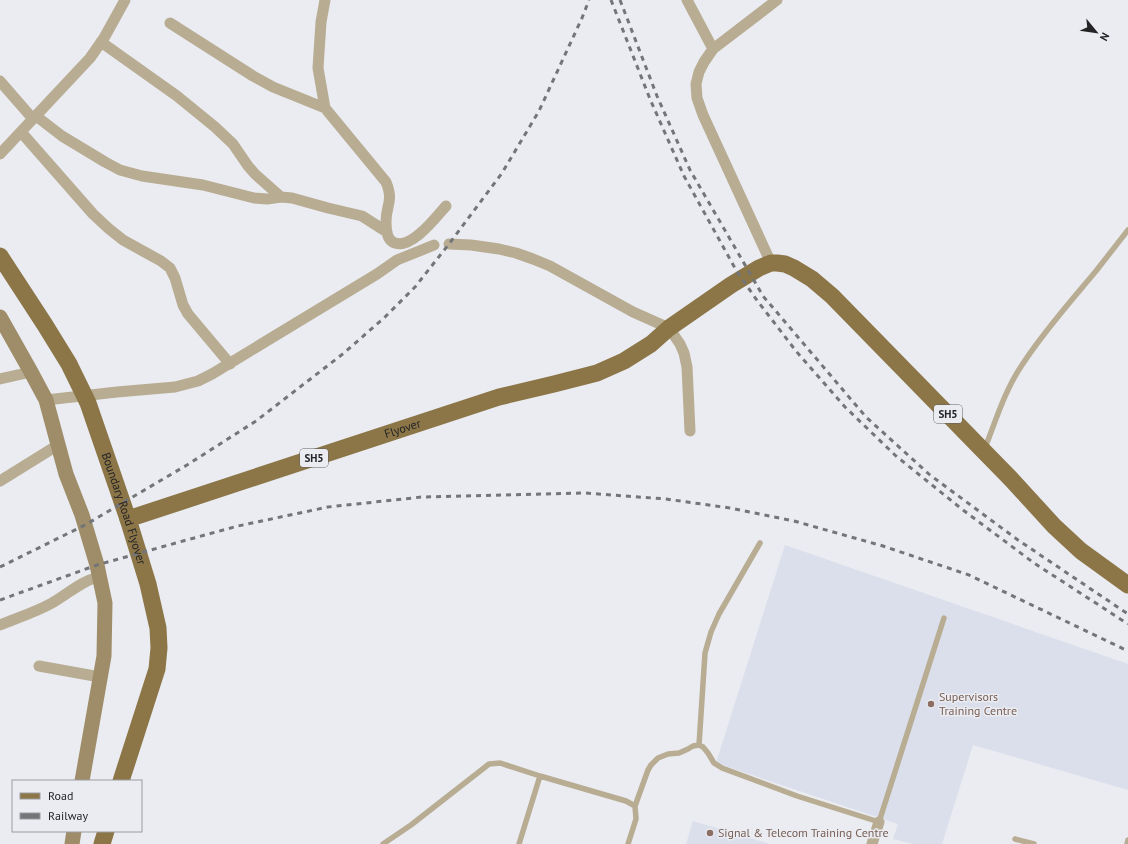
<svg xmlns="http://www.w3.org/2000/svg" width="1128" height="844" font-family="'PT Sans',sans-serif">
  <rect width="100%" height="100%" fill="#eaecf1"/>
  <!-- built -->
  <path fill="#dadfeb" d="M785,545L1128,664V790L973,745L942,844H913L893,839L898,824L716,763Z
    M693,821L770,844H686Z"/>
  <g fill="none" stroke-linecap="round" stroke-linejoin="round">
    <!-- lane -->
    <path stroke="#b8ac93" stroke-width="5.5" d="M985,448C996,420 1005,390 1022,365C1044,331 1071,301 1096,271C1107,257 1118,243 1128,230
      M699,745L705,653L711,632L719,614L760,543
      M635,806L648,770L651,765L658,758L668,754L679,753L688,749L693,746L699,745L703,747L708,753L714,763L722,768L797,796L879,822L944,618
      M1015,839L1034,844
      M383,844L411,825L489,764L500,763L540,776L626,801L635,806L636,819L628,844
      M519,844L540,776
      M1127,844L1128,840"/>
    <!-- street -->
    <path stroke="#b8ac93" stroke-width="11" d="M325,0L321,22L318,68L325,108L386,182C394,202 386,204 386,222C386,229 387,241 395,243C412,249 436,217 446,206
      M687,0L713,49
      M170,23L253,76L273,87L325,108
      M101,42L177,96L215,127L233,144L248,166L255,174L281,197
      M0,81L33,119
      M36,116L62,136L105,162L120,170L142,176L203,185L254,198L267,199L281,197L292,198L328,208L362,216L387,232
      M21,132L93,214L108,228L123,240L161,261L170,268L175,278L183,305L188,314L230,364
      M0,154L90,58L104,38L125,0
      M449,244L471,245L499,249L516,253L533,259L550,266L633,312L669,328L680,344L684,353L687,367L690,431
      M771,263L703,115L697,98L696,84L699,72L704,62L713,49L777,0
      M0,379L31,372
      M46,400L117,392L175,387L198,381L212,374L377,274L397,260L434,245
      M0,481L58,445
      M0,625C17,618 36,612 52,603C68,594 81,581 99,577
      M39,666L100,677
      M872,844L879,822"/>
    <!-- secondary -->
    <path stroke="#9e8d68" stroke-width="15" d="M0,317L31,372L46,400L66,474L82,515L97,565L105,603L104,656L82,781
      M72,844L74,831"/>
    <!-- primary -->
    <g stroke="#8c7647" stroke-width="17">
      <path id="s1" d="M0,256L45,325L69,364L88,403L128,519L148,584L158,628L159,648L157,669L121,781"/>
      <path id="s2" d="M128,519L499,397L554,384L597,373L624,361L651,344L669,328L731,285L759,268L771,263H777L785,264L794,268L812,279L832,296L1011,479L1054,526L1081,551L1128,585"/>
      <path d="M102,844L106,831"/>
    </g>
    <!-- rail -->
    <path stroke="#747578" stroke-width="3" stroke-dasharray="5 5" stroke-linecap="butt" d="M611,0L650,99L684,176L736,270L756,299L796,351L845,407L896,456L963,510L1034,563L1128,624
      M620,0L657,96L690,170L763,296L866,417L930,475L1018,540L1128,614
      M0,567L85,525L187,465L256,421L344,353L385,317L415,287L449,244L502,173L539,111L582,18L589,0
      M0,600L97,565L183,541L238,526L328,507L422,497L585,493L666,499L730,508L794,521L883,546L969,575L1128,651"/>
  </g>
  <!-- markers -->
  <g fill="#8d6e63" stroke="#eaecf1" stroke-width="1.5">
    <circle cx="931" cy="704" r="4"/>
    <circle cx="710" cy="833" r="4"/>
  </g>
  <g text-anchor="middle" stroke-width="3" stroke-linejoin="round" paint-order="stroke">
    <!-- shield labels -->
    <g fill="#eaecf1" stroke="#5f6063" stroke-width="1">
      <rect x="934" y="405" width="28" height="18" rx="3"/>
      <rect x="300" y="449" width="28" height="18" rx="3"/>
    </g>
    <g font-size="11" font-weight="bold" fill="#242426">
      <text x="948" y="418">SH5</text>
      <text x="314" y="462">SH5</text>
    </g>
    <!-- street labels -->
    <g font-size="12" fill="#242426" stroke="#eaecf1">
      <text dy="4" stroke="none"><textPath href="#s2" startOffset="289">Flyover</textPath></text>
      <text dy="4" stroke="none"><textPath href="#s1" startOffset="283">Boundary Road Flyover</textPath></text>
    </g>
    <!-- education labels -->
    <g font-size="12" fill="#785e54" stroke="#eaecf1" text-anchor="start">
      <text x="939" y="701">Supervisors<tspan x="939" dy="14">Training Centre</tspan></text>
      <text x="718" y="837">Signal &amp; Telecom Training Centre</text>
    </g>
  </g>
  <!-- legend -->
  <rect x="12" y="780" width="130" height="52" fill="#eaecf1" stroke="#9b9ca0"/>
  <rect x="20" y="793" width="20" height="6" fill="#8c7647" stroke="#9b9ca0"/>
  <text x="48" y="800" font-size="12" fill="#242426">Road</text>
  <rect x="20" y="813" width="20" height="6" fill="#747578" stroke="#9b9ca0"/>
  <text x="48" y="820" font-size="12" fill="#242426">Railway</text>
  <!-- north arrow -->
  <g transform="translate(1096 32) rotate(119)" stroke="#eaecf1" stroke-width="3" paint-order="stroke">
  <path d="M0-3L7 15L0 10L-7 15Z" fill="#242426"/>
  <text y="-6" font-size="11" font-weight="bold" text-anchor="middle" fill="#242426">N</text>
  </g>
</svg>
